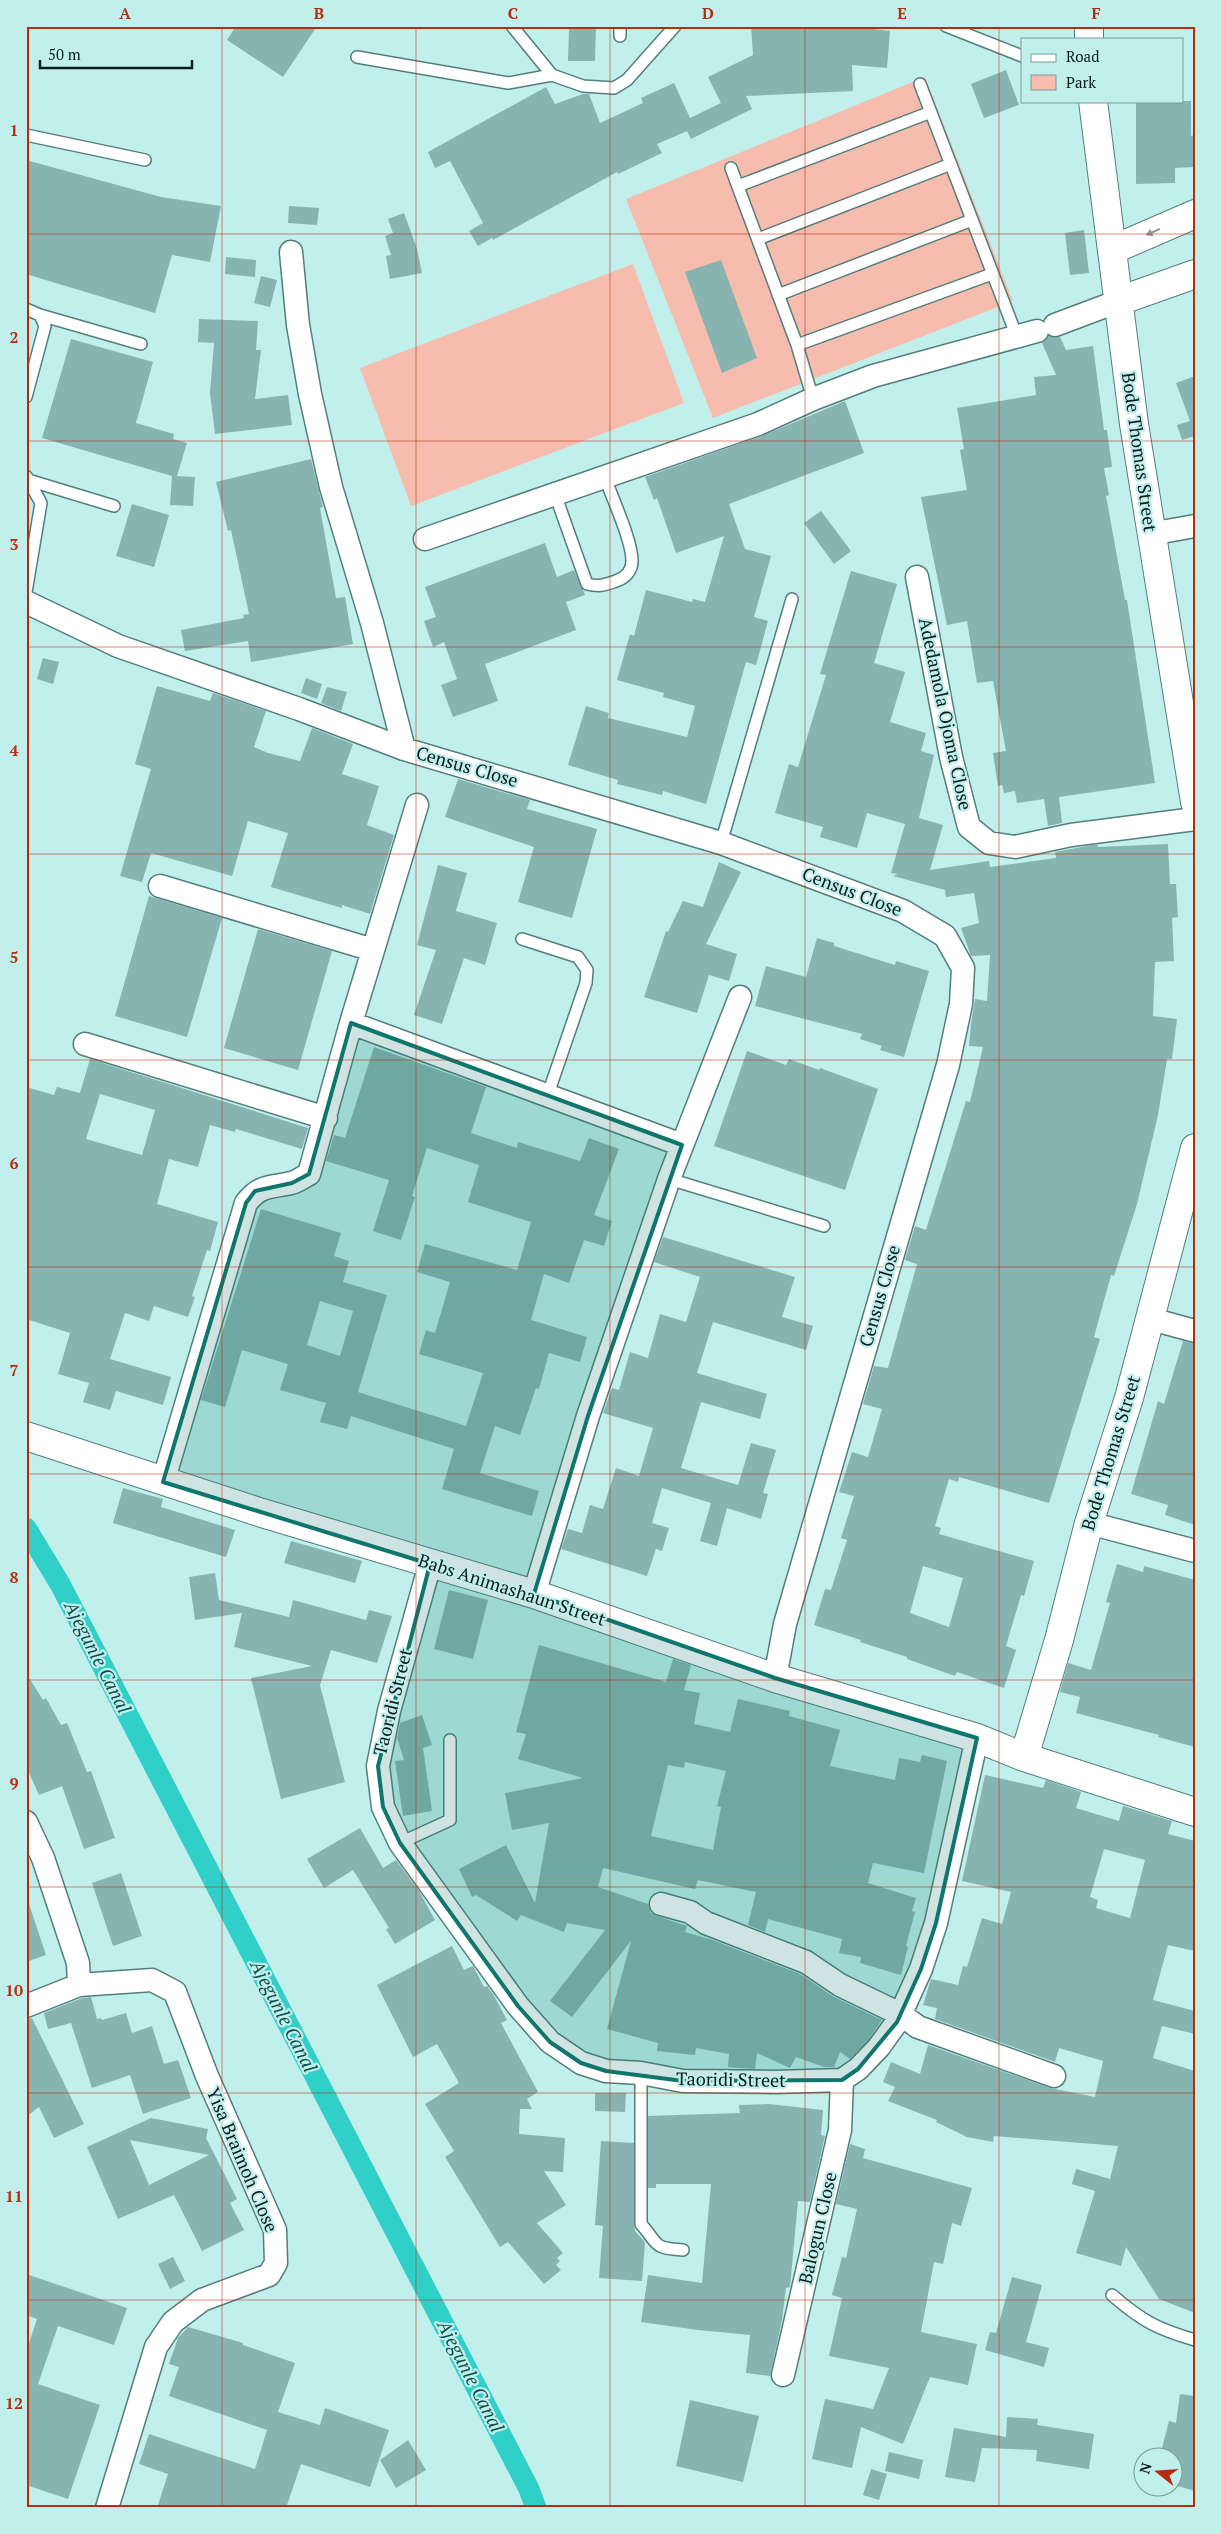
<svg xmlns="http://www.w3.org/2000/svg" width="1221" height="2534" font-family="'PT Serif',serif">
  <rect width="100%" height="100%" fill="#c1f0ec"/>
  <!-- green -->
  <path fill="#f6bcae" d="M925,77L1013,301L713,418L626,199Z
    M633,264L684,403L411,506L360,368Z"/>
  <g fill="none" stroke-linecap="round" stroke-linejoin="round">
    <!-- canal -->
    <path stroke="#30d0c8" stroke-width="21" d="M26,1528L60,1584L529,2489L536,2508"/>
  </g>
  <!-- building -->
  <path fill="#87b4b0" fill-rule="evenodd" d="M236,26H317L283,77L227,40Z
    M569,26H596L595,61H568Z
    M751,26H850L890,31L887,68L852,65L853,91L746,96L752,109L691,139L687,131L657,144L662,153L618,174L617,172L493,240L492,238L478,246L469,231L483,223L450,161L435,168L428,152L546,87L555,104L583,94H589L600,123L643,103L641,98L674,83L690,118L721,103L708,77L753,55Z
    M1006,70L1019,105L984,118L971,84Z
    M1136,101H1191V136L1195,135V167L1175,168V183L1136,184Z
    M26,160L161,197L221,206L210,262L172,255L155,313L26,274Z
    M289,206L319,208L317,225L288,223Z
    M404,213L417,249L422,273L390,279L386,256L391,255L385,236L393,233L388,219Z
    M1084,230L1089,273L1070,275L1065,233Z
    M226,257L256,260L255,277L225,274Z
    M721,260L757,358L722,373L685,272Z
    M261,276L277,280L270,307L254,303Z
    M199,319L258,321L256,350H261L255,399L288,395L292,425L215,434L210,393L214,343L198,342Z
    M1049,336L1060,337L1066,350L1093,346L1104,430H1107L1112,467L1104,468L1109,495L1106,496L1125,600H1127L1155,783L1059,797L1062,823L1048,826L1044,799L1017,803L1015,791L1004,793L1002,785L998,786L993,753L1006,751L993,681L977,683L967,621L947,625L921,497L967,490L960,450L964,449L957,408L1036,395L1034,377L1056,375L1042,343Z
    M71,339L153,362L136,423L174,434L173,439L187,443L177,476L195,477L193,506L170,505L172,476L42,438Z
    M1195,376V436L1182,440L1177,425L1190,421L1176,383Z
    M845,401L864,453L729,504L745,549L771,556L754,617L768,621L756,665L746,662L706,804L663,791L662,795L617,784L618,780L568,765L586,706L609,713L608,718L687,737L695,706L663,697L664,693L617,680L630,634L634,636L646,590L692,602L693,599L705,602L724,536L676,553L657,498L654,500L645,477L762,436Z
    M311,459L323,507L320,508L336,598L345,597L353,644L251,662L248,641L185,651L181,630L244,618L243,615L249,614L231,530L228,531L216,482Z
    M132,504L169,515L154,567L116,556Z
    M821,511L851,551L834,564L804,523Z
    M545,543L557,577L574,570L585,595L566,602L576,630L485,664L498,701L453,717L441,685L457,679L444,642L433,647L424,621L436,617L425,587Z
    M851,571L897,584L874,663L905,672L890,722L926,733L921,751L934,755L919,818L943,825L930,870L989,861L990,867L1056,858L1055,852L1093,845H1098V847L1168,844L1170,884H1176L1178,917L1172,918L1174,961L1155,962L1153,1016L1177,1019L1172,1059H1167L1158,1115L1137,1204L1114,1276L1111,1275L1094,1337L1100,1339L1049,1503L959,1477L958,1482L949,1479L935,1526L941,1528L939,1534L1034,1561L1024,1596L1021,1595L1006,1646L1016,1650L1004,1688L957,1672L955,1676L907,1659V1657L860,1642L861,1640L814,1625L825,1589L831,1590L847,1540L841,1538L854,1496L839,1492L852,1452L868,1457L882,1409L863,1404L874,1366L888,1368L917,1264L905,1260L915,1226L926,1230L966,1101L970,1102L983,1047L969,1046L971,1024L975,999L987,1001L990,955L971,956L961,928L979,923L974,893L946,897L945,890L893,876L898,874L891,873L905,824L867,813L857,848L820,837L823,827L775,813L789,764L798,767L826,675L820,674ZM923,1566L963,1578L949,1627L910,1613Z
    M43,658L59,662L53,684L37,679Z
    M306,678L322,684L317,699L301,693Z
    M157,686L210,701L213,693L266,711L254,747L268,753L300,761L312,728L353,744L342,774L379,786L367,825L394,835L370,914L342,905V908L271,887L288,833L248,821L232,876L151,853L142,882L120,876L151,769L135,764Z
    M327,687L347,692L341,711L321,703Z
    M458,779L530,800L527,809L597,829L572,918L518,902L534,847L445,817Z
    M719,862L741,872L706,944L737,954L729,981L709,975L697,1013L644,997L666,931L668,932L683,901L703,907Z
    M438,865L467,873L456,911L497,923L485,965L464,958L442,1024L414,1015L436,950L417,945Z
    M149,896L222,918L187,1037L115,1016Z
    M258,929L332,951L298,1070L224,1048Z
    M817,938L834,943V946L895,965L896,961L929,971L904,1057L880,1050L882,1046L860,1039L862,1034L755,1006L766,966L806,977Z
    M374,1047L486,1087L471,1133L517,1148L518,1142L580,1161L589,1138L619,1149L594,1215L612,1221L604,1246L584,1240L569,1283L544,1274L531,1320L587,1337L580,1362L549,1353L539,1389L536,1388L520,1435L495,1426L480,1473L539,1491L532,1516L442,1489L454,1449L351,1416L347,1429L320,1422L326,1403L280,1390L288,1364L242,1350L225,1407L201,1400L261,1209L341,1233L334,1256L349,1261L343,1282L387,1295L358,1392L466,1426L483,1373L419,1354L426,1330L435,1333L450,1282L417,1272L425,1244L517,1270L531,1222L468,1202L479,1165L427,1148L412,1196L415,1197L401,1240L373,1231L389,1180L326,1161L334,1135L345,1138ZM320,1301L353,1311L340,1356L307,1345Z
    M747,1051L786,1065L789,1059L819,1070L820,1068L878,1089L845,1190L714,1146Z
    M90,1059L308,1128L302,1149L236,1129L235,1132L210,1125L198,1167L169,1159L157,1204L218,1222L210,1251L207,1250L192,1296L195,1297L188,1317L154,1306L149,1321L125,1313L110,1359L171,1377L163,1405L116,1391L110,1410L83,1402L89,1383L58,1374L70,1333L26,1319V1087L54,1095L57,1087L80,1093ZM100,1094L155,1110L142,1155L86,1139Z
    M663,1237L795,1277L782,1317L813,1326L806,1350L713,1322L697,1373L767,1394L760,1419L701,1402L681,1468L738,1485L751,1443L776,1450L763,1493L768,1494L761,1519L727,1508L717,1546L700,1541L711,1503L662,1488L652,1523L669,1528L662,1551L656,1549L647,1576L561,1549L568,1529L582,1533L590,1505L603,1509L616,1468L639,1476L653,1428L603,1413L612,1388L619,1390L630,1352L648,1358L660,1314L686,1322L700,1277L654,1262Z
    M1183,1341L1195,1344V1525L1165,1515L1168,1505L1131,1494L1158,1401L1164,1404Z
    M123,1488L163,1499L161,1507L235,1530L226,1557L113,1523Z
    M291,1541L362,1561L355,1583L284,1563Z
    M1117,1564L1143,1572L1144,1566L1195,1580V1747L1158,1737L1159,1735L1076,1713L1080,1697L1060,1692L1068,1663L1091,1670L1110,1603L1106,1602Z
    M215,1573L219,1600L289,1617L293,1600L366,1620L369,1610L392,1616L377,1663L331,1650L320,1685L345,1782L281,1799L251,1678L312,1666L234,1647L242,1613L195,1620L189,1577Z
    M449,1590L488,1600L473,1659L434,1649Z
    M539,1645L666,1682L673,1659L691,1665L684,1690L700,1693L694,1724L730,1732L738,1699L790,1711L789,1716L840,1730L830,1766L895,1780L899,1758L920,1762L922,1755L947,1761L924,1873L873,1863L868,1883L916,1898L912,1911L915,1912L906,1946L908,1947L901,1975L860,1963L861,1957L839,1953L842,1939L768,1919L765,1932L748,1925L756,1892L698,1880L695,1889L603,1868L598,1887L648,1904L651,1913L657,1916L687,1926L685,1932L710,1939L800,1974L834,1997L882,2020L869,2039L850,2059L840,2052L834,2067H824L796,2057L790,2068L757,2053L755,2069L738,2068L728,2067L729,2054L696,2048L695,2055L657,2051L658,2043L607,2029L631,1941L572,2017L550,2001L605,1930L567,1923L564,1932L521,1915L517,1921L476,1895L472,1897L459,1869L506,1845L535,1903L549,1823L512,1830L505,1793L583,1778L518,1759L526,1734L516,1732ZM685,1762L726,1771L717,1806L721,1807L713,1850L651,1836L668,1765L684,1768Z
    M26,1673L43,1700L46,1698L61,1725L67,1723L87,1772L91,1771L115,1838L84,1849L62,1786L39,1795L26,1766Z
    M422,1715L432,1745L423,1748L432,1811L403,1816L395,1761L404,1760L397,1738L400,1723Z
    M985,1775L1043,1788L1046,1780L1081,1792L1076,1808L1119,1821L1123,1806L1143,1812L1172,1821L1168,1834L1195,1841V1951L1168,1945L1153,2000L1195,2011V2034L1162,2026L1153,2058L1195,2071V2313L1159,2299L1126,2247L1121,2266L1076,2253L1095,2191L1072,2184L1076,2169L1110,2179L1118,2146L994,2136L993,2142L967,2137L936,2122L937,2120L888,2101L895,2087L883,2082L891,2062L920,2074L928,2045L1050,2088L1095,2097L1103,2061L1059,2048L1055,2062L935,2019L937,2008L923,2005L931,1979L958,1985L963,1966L967,1967L982,1918L1002,1924L1011,1892L962,1881ZM1104,1849L1145,1860L1130,1918L1096,1908L1098,1900L1090,1897Z
    M360,1828L383,1868L396,1860L419,1891L435,1920L395,1944L386,1929L389,1928L353,1870L324,1888L307,1859Z
    M121,1873L142,1936L113,1946L92,1883Z
    M26,1904H29L46,1955L26,1962Z
    M452,1946L464,1970L473,1966L484,1987L487,1986L493,1994L507,2020L501,2023L538,2092L527,2099L532,2109H520L519,2134L565,2138L563,2172L544,2171L566,2205L537,2223L563,2253L557,2258L560,2261L556,2265L561,2270L544,2284L508,2242L500,2247L445,2157L454,2151L425,2104L459,2083L437,2044L413,2057L377,1985Z
    M91,1997L97,2019L101,2018L102,2020L126,2013L132,2033L152,2026L164,2064L178,2060L191,2098L143,2114L130,2075L92,2088L71,2023L48,2029L44,2013L82,1998Z
    M32,2018L84,2124L54,2138L39,2107L26,2117V2019Z
    M595,2093H626L625,2112L595,2111Z
    M769,2104L823,2110L821,2135L825,2136L810,2202L798,2201L790,2287L786,2288L782,2320L770,2376L746,2373L750,2335L698,2330L641,2322L648,2275L702,2283L711,2184H656V2188H648V2116L740,2113L739,2105Z
    M151,2118L208,2129L206,2138L237,2199L230,2203L244,2230L202,2251L174,2195L118,2219L87,2147ZM130,2140L209,2155L149,2185Z
    M601,2141L634,2143V2224L635,2231L645,2242L642,2281L599,2278L603,2226L595,2225Z
    M850,2144L865,2149L863,2158L972,2188L961,2226L952,2223L943,2264L934,2262L921,2332L977,2344L968,2385L930,2377L903,2444L861,2427L852,2468L812,2459L825,2399L873,2409L889,2368L829,2356L842,2298L832,2295L842,2257L846,2258L857,2209L836,2204Z
    M173,2257L185,2281L170,2289L158,2264Z
    M26,2274L127,2308L114,2345L58,2326L38,2384L100,2405L68,2499L26,2485V2352L37,2319L26,2315Z
    M1012,2277L1042,2285L1026,2342L1049,2348L1044,2367L985,2350L990,2332L996,2333Z
    M188,2327L243,2343V2345L295,2363L278,2412L320,2425L325,2408L389,2430L370,2487L301,2464L286,2508H157L168,2474L139,2464L149,2434L255,2469L267,2430L169,2396L179,2367L169,2364L178,2338Z
    M1180,2394L1195,2396V2491L1174,2485V2456H1160L1169,2421L1176,2423Z
    M690,2400L759,2416L743,2482L676,2466Z
    M1007,2417L1038,2419L1037,2425L1094,2434L1089,2469L1036,2461L1037,2450L982,2448L975,2482L945,2477L954,2428L1006,2437Z
    M408,2440L426,2470L396,2488L380,2460Z
    M889,2452L923,2460L919,2479L885,2471Z
    M871,2469L887,2474L879,2500L863,2495Z"/>
  <g fill="none" stroke-linecap="round" stroke-linejoin="round">
    <!-- service casing -->
    <g stroke="#537e7b" stroke-width="14">
      <path id="service" d="M512,26L552,75L583,86L614,88L627,80L675,26
        M620,26V36
        M946,26L1022,56
        M357,57L508,83L552,75
        M920,84L1017,337
        M26,135L145,160
        M731,168L797,345L813,399
        M738,186L931,112
        M758,239L951,164
        M778,295L972,220
        M26,309L40,315L45,326L26,397
        M40,315L141,344
        M797,345L992,274
        M26,476L41,503L26,592
        M28,480L114,506
        M555,494L587,584C600,587 604,585 616,581C625,578 632,571 632,561C632,540 612,498 605,477
        M721,843L792,599
        M522,939L578,957L587,970L586,983L548,1094
        M669,1179L824,1226
        M400,1843L450,1820V1740
        M641,2073V2224C659,2244 651,2248 683,2250
        M1112,2295C1142,2321 1157,2329 1195,2340"/>
    </g>
    <!-- minor casing -->
    <g stroke="#537e7b" stroke-width="25">
      <path id="minor" d="M291,252L298,325L310,394L331,487L372,623L404,749
        M1055,325L1119,301
        M1150,534L1195,526
        M425,539L758,424L813,399L873,376L1037,331
        M917,577L951,757L969,827L989,843L1015,847L1071,835L1195,819
        M26,602L118,646L299,709L404,749L721,843L903,911L945,936L963,968L961,1004L948,1065L785,1624L775,1678
        M160,886L373,950
        M351,1023L682,1145
        M85,1044L326,1118
        M1151,1319L1195,1331
        M163,1482L246,1203C261,1184 270,1188 291,1183C297,1182 303,1177 309,1174L351,1023L417,805
        M1089,1523L1195,1551
        M430,1564L389,1711L378,1766L383,1807L400,1843L518,2006L550,2042L581,2063L606,2071L641,2073L683,2081L776,2082L842,2080L858,2069L879,2047L897,2022L921,1969L936,1923L977,1738
        M534,1594L588,1416L669,1179L740,997
        M26,1822L43,1858L78,1963L79,1985
        M661,1904L690,1912L706,1923L806,1962L840,1985L900,2014L918,2027L1054,2076
        M26,2006L79,1985L152,1980L175,1992L207,2076L275,2230L276,2263L269,2275L202,2300L173,2322L156,2347L107,2508
        M783,2375L840,2130L842,2080"/>
    </g>
    <!-- tertiary casing -->
    <g stroke="#537e7b" stroke-width="30">
      <path id="tertiary" d="M1112,250L1195,214
        M1119,301L1195,274"/>
    </g>
    <!-- secondary casing -->
    <g stroke="#537e7b" stroke-width="30">
      <path id="secondary" d="M1089,26V39
        M1093,101L1134,424L1195,802
        M26,1436L262,1513L534,1594L775,1678L977,1738L1024,1757L1195,1812
        M1024,1757L1059,1640L1089,1523L1129,1398L1195,1148"/>
    </g>
    <!-- service -->
    <use href="#service" stroke="#fff" stroke-width="11"/>
    <!-- minor -->
    <use href="#minor" stroke="#fff" stroke-width="22"/>
    <!-- tertiary -->
    <use href="#tertiary" stroke="#fff" stroke-width="28"/>
    <!-- secondary -->
    <use href="#secondary" stroke="#fff" stroke-width="28"/>
  </g>
  <!-- one-way arrows -->
  <defs><path id="oneway-solid" d="M-6-.8H1V-3.2L6.5 0L1 3.2V.8H-6Z" transform="scale(1.25)"/></defs>
  <use fill="#919998" href="#oneway-solid" transform="translate(1153 232) rotate(156)"/>
  <!-- marked area -->
  <path fill="#0f766e" fill-opacity="0.2" stroke="#0f766e" stroke-width="4" stroke-linejoin="round" d="M351,1023L682,1145L588,1416L534,1594L775,1678L977,1738L936,1923L921,1969L897,2022L858,2069L842,2080L683,2081L606,2071L581,2063L550,2042L518,2006L400,1843L383,1807L378,1766L430,1564L163,1482L246,1203L255,1191L292,1183L309,1174Z"/>
  <!-- grid -->
  <path fill="none" stroke="#b72c0c" stroke-width="1" stroke-opacity="0.55" d="M222,26V2508M416,26V2508M610,26V2508M805,26V2508M999,26V2508M26,234H1195M26,441H1195M26,647H1195M26,854H1195M26,1060H1195M26,1267H1195M26,1474H1195M26,1680H1195M26,1887H1195M26,2093H1195M26,2300H1195"/>
  <g text-anchor="middle" stroke-width="4.5" stroke-linejoin="round" paint-order="stroke">
    <!-- street labels -->
    <g font-size="18" fill="#0a1c1b" stroke="#c1f0ec">
      <text transform="translate(1139 452) rotate(82)" y="6">Bode Thomas Street</text>
      <text transform="translate(945 714) rotate(78)" y="6">Adedamola Ojoma Close</text>
      <text transform="translate(467 767) rotate(16)" y="6">Census Close</text>
      <text transform="translate(852 892) rotate(21)" y="6">Census Close</text>
      <text transform="translate(880 1296) rotate(-74)" y="6">Census Close</text>
      <text transform="translate(1111 1453) rotate(-73)" y="6">Bode Thomas Street</text>
      <text transform="translate(512 1590) rotate(18)" y="6">Babs Animashaun Street</text>
      <text transform="translate(393 1702) rotate(-76)" y="6">Taoridi Street</text>
      <text transform="translate(731 2080) rotate(1)" y="6">Taoridi Street</text>
      <text transform="translate(242 2160) rotate(67)" y="6">Yisa Braimoh Close</text>
      <text transform="translate(818 2228) rotate(-77)" y="6">Balogun Close</text>
    </g>
    <!-- water labels -->
    <g font-size="19" font-style="italic" fill="#0d4f4c" stroke="#c1f0ec">
      <text transform="translate(98 1657) rotate(63)" y="7">Ajegunle Canal</text>
      <text transform="translate(284 2016) rotate(63)" y="7">Ajegunle Canal</text>
      <text transform="translate(471 2376) rotate(63)" y="7">Ajegunle Canal</text>
    </g>
  </g>
  <!-- border -->
  <rect width="1221" height="2534" fill="none" stroke="#c1f0ec" stroke-width="55"/>
  <!-- legend -->
  <rect x="1021" y="38" width="162" height="65" fill="#c1f0ec" stroke="#789b98"/>
  <rect x="1031" y="54" width="25" height="8" fill="#ffffff" stroke="#789b98"/>
  <text x="1066" y="62" font-size="15" fill="#0a1c1b">Road</text>
  <rect x="1031" y="75" width="25" height="15" fill="#f6bcae" stroke="#789b98"/>
  <text x="1066" y="88" font-size="15" fill="#0a1c1b">Park</text>
  <!-- north arrow -->
  <g transform="translate(1158 2472) rotate(287)"><circle r="24" fill="#c1f0ec" stroke="#789b98"/>
  <path d="M0-4L9 19L0 12L-9 19Z" fill="#b72c0c"/>
  <text y="-8" font-size="14" font-weight="bold" text-anchor="middle" fill="#0a1c1b">N</text>
  </g>
  <!-- scale -->
  <path d="M40 60v8h152v-8" fill="none" stroke="#0a1c1b" stroke-width="2.5"/>
  <text x="48" y="60" font-size="15" fill="#0a1c1b" stroke="#c1f0ec" stroke-width="4" paint-order="stroke">50 m</text>
  <rect x="28" y="28" width="1166" height="2478" fill="none" stroke="#b72c0c" stroke-width="2"/>
  <g font-size="16" text-anchor="middle" font-weight="bold" fill="#b72c0c">
    <text x="125" y="19">A</text>
    <text x="319" y="19">B</text>
    <text x="513" y="19">C</text>
    <text x="708" y="19">D</text>
    <text x="902" y="19">E</text>
    <text x="1096" y="19">F</text>
    <text x="14" y="136">1</text>
    <text x="14" y="343">2</text>
    <text x="14" y="550">3</text>
    <text x="14" y="756">4</text>
    <text x="14" y="963">5</text>
    <text x="14" y="1169">6</text>
    <text x="14" y="1376">7</text>
    <text x="14" y="1583">8</text>
    <text x="14" y="1789">9</text>
    <text x="14" y="1996">10</text>
    <text x="14" y="2202">11</text>
    <text x="14" y="2409">12</text>
  </g>
</svg>
